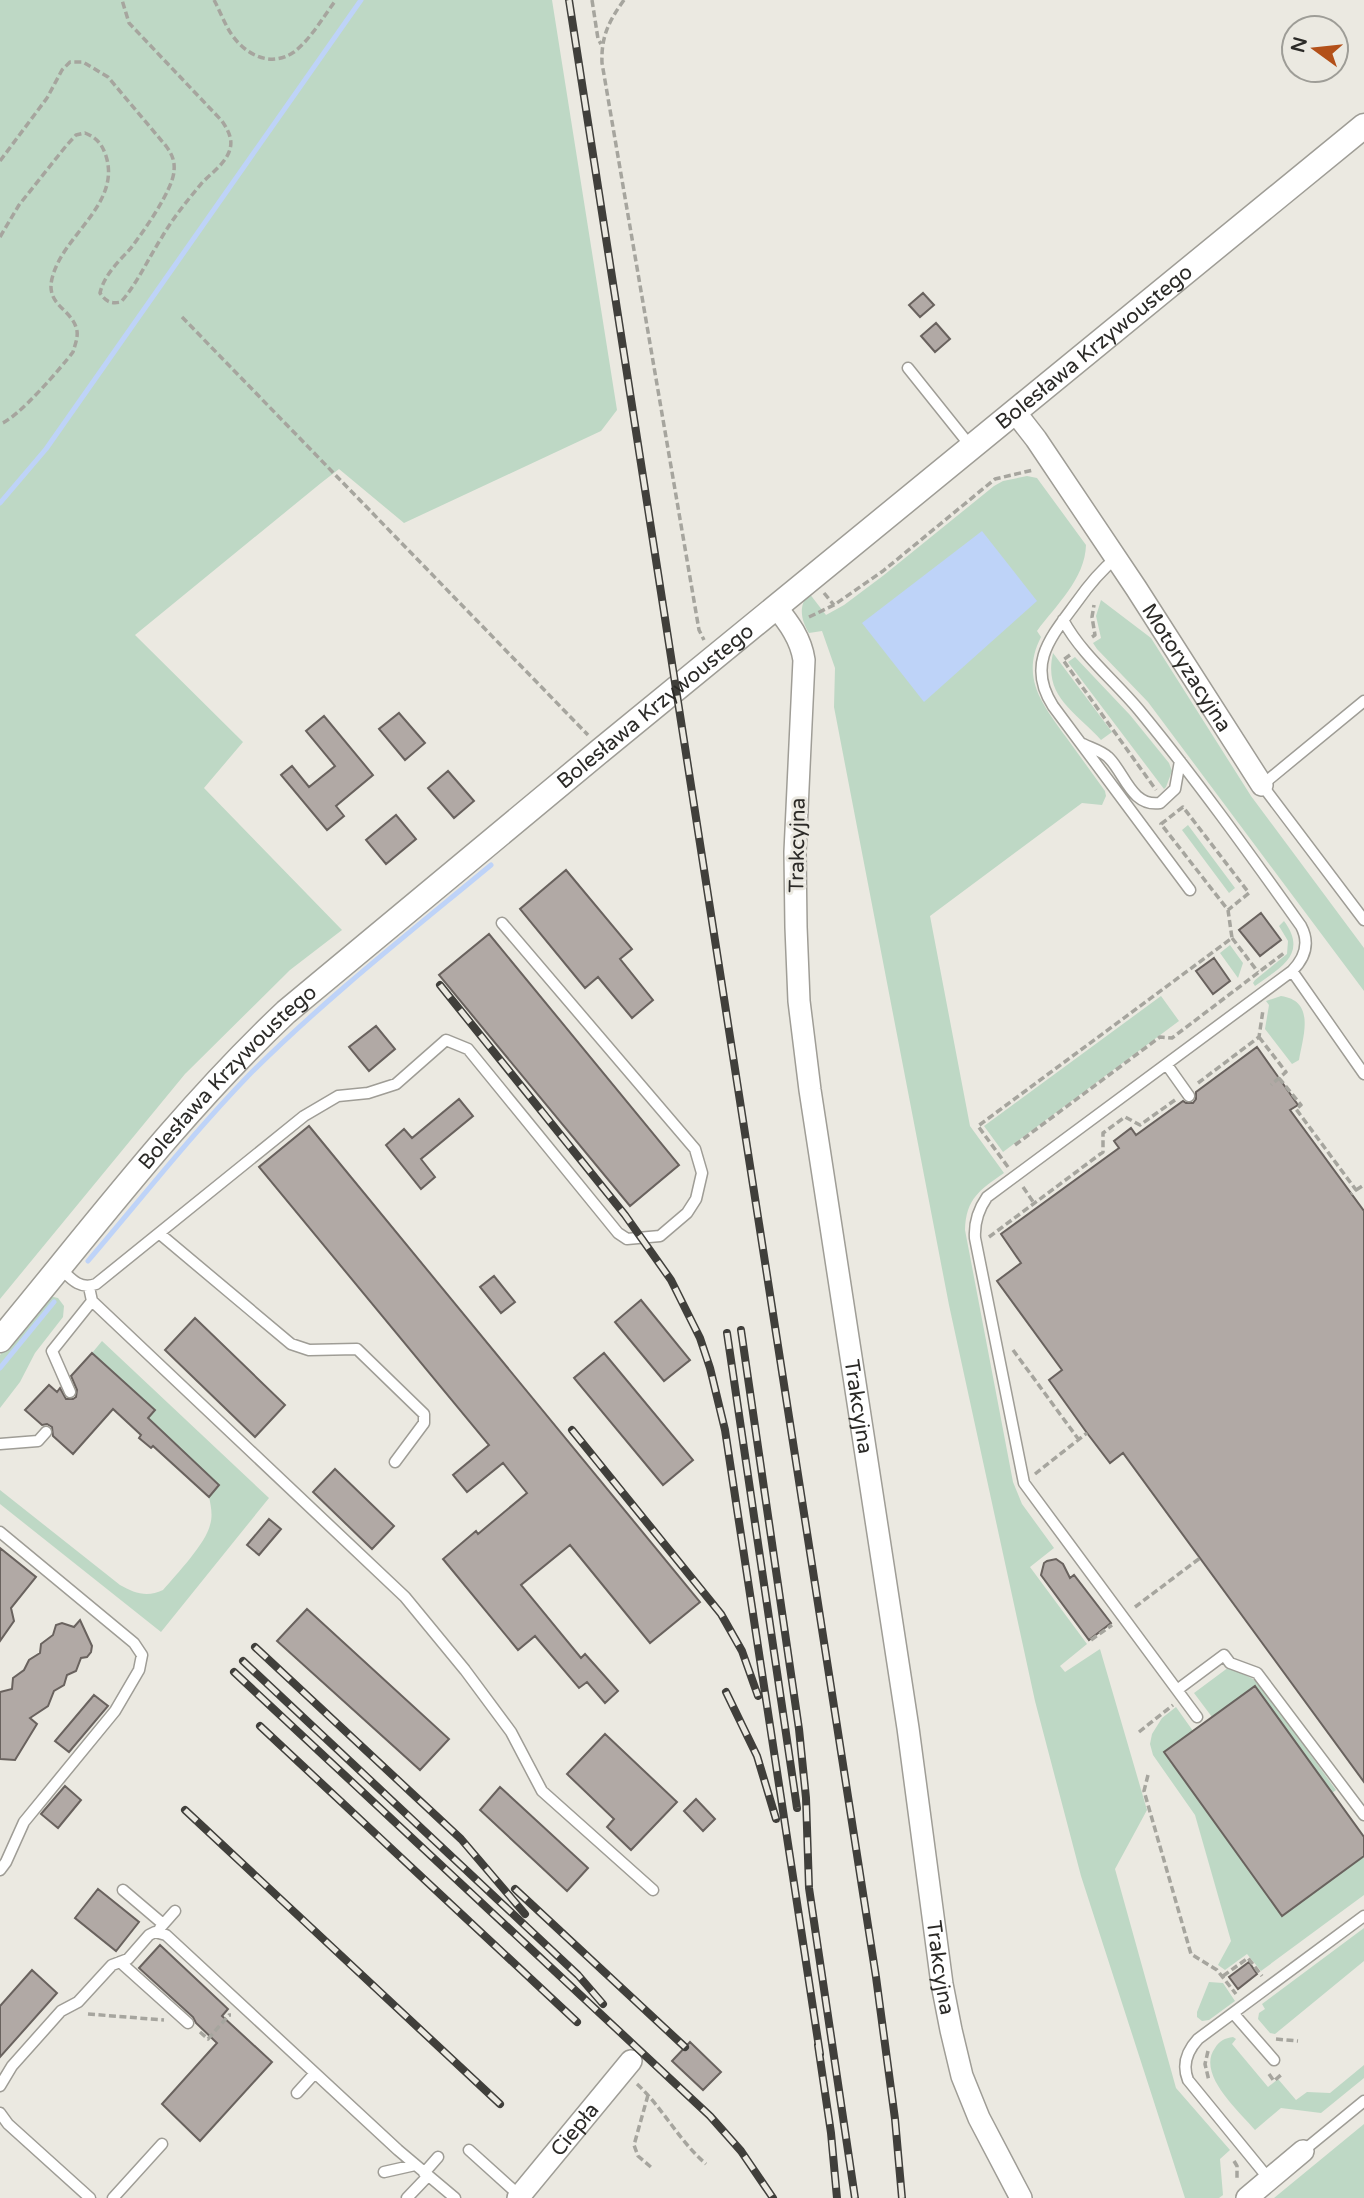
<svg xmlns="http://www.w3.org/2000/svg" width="1364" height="2198" font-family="'Varela Round',sans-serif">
  <rect width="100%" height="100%" fill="#ebe9e1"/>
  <!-- green -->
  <path fill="#bed8c5" d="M0,0H552L617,410L601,431L404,523L339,469L321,483L135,635L243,742L204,788L342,930L290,970L185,1074L0,1299Z
    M1027,476L1037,478L1086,545C1085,579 1056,605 1037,631L1041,637C1020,678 1043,705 1066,737C1079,755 1092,773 1105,791L1106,796L1102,805L1082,803L930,916L970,1126L1004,1173C980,1190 966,1198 965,1230L1013,1482L1022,1504L1054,1548L1030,1567L1087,1644L1060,1666L1065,1672L1100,1649L1147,1810L1115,1869L1176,2088L1230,2150L1220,2159L1223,2195L1219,2198H1185L1081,1876L1035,1701L949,1305L834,707L835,668L822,631L809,633C801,620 798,606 809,593L826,615L844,605L884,575L994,486L1003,481Z
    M1101,600L1151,638L1251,796L1364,948V991L1148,702L1097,649L1093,643L1101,638L1096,616Z
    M1053,653L1112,732L1101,740C1075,711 1043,697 1053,653Z
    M1075,657L1130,715L1169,763L1172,771L1166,787L1164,789L1068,662Z
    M1188,825L1235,888L1229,893L1182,830Z
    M1284,921C1309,955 1279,968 1255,986L1253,983L1255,980L1287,954L1288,941L1279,926Z
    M1230,945L1243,963L1238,978L1220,953Z
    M1161,996L1179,1021L1003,1152L984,1126Z
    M1281,996C1316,1001 1303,1036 1299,1060L1292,1064L1265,1029L1269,1005L1266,1001Z
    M49,1296L58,1298L64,1306L63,1317L35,1353L20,1382L0,1408V1355Z
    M102,1341L269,1498L161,1632L0,1504V1490L120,1585C134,1593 147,1598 163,1590C176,1575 206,1543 210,1525C213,1516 211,1506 209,1497L219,1485L148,1418L155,1410L92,1353Z
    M1229,1667L1253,1679L1261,1686L1336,1790L1332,1793L1255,1686L1212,1717L1194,1693Z
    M1176,1707L1193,1731L1164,1753L1282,1916L1364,1856V1895L1261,1971L1247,1954L1225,1970L1218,1965L1231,1941L1195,1815L1153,1755L1150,1744L1152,1734L1162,1718Z
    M1364,1928V1961L1275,2034L1270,2033L1258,2019L1259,2013L1265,2009L1262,2004Z
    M1209,1982L1223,1983L1235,2001L1209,2020L1202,2021L1197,2017V2012Z
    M1233,2037L1236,2039L1232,2044L1268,2087L1278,2079L1296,2100L1307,2092L1330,2093L1364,2065V2078L1321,2113L1281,2108L1255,2130C1239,2111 1196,2074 1215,2048C1219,2041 1225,2038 1233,2037Z
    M1364,2124V2198H1274Z"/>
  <!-- water -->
  <path fill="#bed3f8" d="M982,531L1037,601L924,702L862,623Z"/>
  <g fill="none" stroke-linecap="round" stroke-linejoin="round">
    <!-- stream -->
    <path stroke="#bed3f8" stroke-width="5" d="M0,503L46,449L361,0
      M88,1261C141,1199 192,1134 249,1075C325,999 409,933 491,865
      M0,1368L54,1302"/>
  </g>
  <!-- building -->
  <path fill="#b1a9a5" stroke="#69625e" stroke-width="2" d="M923,293L934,305L920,317L909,305Z
    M936,323L950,339L935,352L921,336Z
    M399,713L425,743L405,760L379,729Z
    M324,716L373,775L336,806L344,816L327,830L281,775L292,766L309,787L335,766L306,731Z
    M448,771L474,801L454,818L428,788Z
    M396,815L416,839L386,864L366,840Z
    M566,870L632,949L620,959L653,1000L632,1018L598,977L585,988L520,909Z
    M1261,913L1281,940L1260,956L1239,930Z
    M489,934L679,1165L630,1206L439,975Z
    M1214,958L1230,981L1213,994L1196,971Z
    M376,1026L395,1049L369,1071L349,1047Z
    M1257,1047L1298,1105L1290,1110L1364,1211V1782L1123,1453L1110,1463L1087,1433L1049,1380L1062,1370L997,1281L1021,1263L1001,1234L1119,1148L1114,1141L1131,1128L1136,1135L1183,1101L1186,1103H1193L1196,1099V1092Z
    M459,1099L473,1116L421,1159L435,1177L421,1189L386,1145L404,1129L412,1138Z
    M309,1126L700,1602L650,1643L570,1545L521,1585L581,1658L585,1654L618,1691L605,1703L587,1682L579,1688L535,1636L518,1650L443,1559L476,1531L478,1534L527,1493L503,1463L467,1492L453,1475L489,1445L259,1167Z
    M494,1276L515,1302L501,1313L480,1287Z
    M641,1300L690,1360L664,1381L615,1322Z
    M195,1318L285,1405L255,1437L165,1350Z
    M92,1353L155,1410L148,1418L219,1485L209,1497L153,1446L151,1448L139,1438L141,1435L113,1409L73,1454L53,1436L52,1427L47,1424L42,1425L25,1410L49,1385L57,1392L60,1388L66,1399H73L76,1397L77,1390L71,1376Z
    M604,1353L693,1460L663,1485L574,1378Z
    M335,1469L394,1526L372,1549L313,1492Z
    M269,1519L281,1529L259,1555L247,1545Z
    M0,1548L36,1577L11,1608L14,1621L0,1641Z
    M1056,1559L1063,1564L1070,1578L1074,1575L1111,1623L1089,1640L1041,1575L1044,1563L1047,1561Z
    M307,1609L449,1739L420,1770L277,1641Z
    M80,1620L92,1646L91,1652L87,1657L81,1658L76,1671L67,1675L64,1685L54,1691L48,1706L30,1718L37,1724L15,1760L0,1759V1692L12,1689L13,1678L24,1670L29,1660L40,1653L41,1644L53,1635L56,1625L62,1623L74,1627Z
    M1255,1686L1364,1837V1856L1282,1916L1164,1752Z
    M94,1695L108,1706L69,1752L55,1741Z
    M605,1734L677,1802L631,1850L607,1827L614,1819L567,1774Z
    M65,1786L81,1800L58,1828L41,1814Z
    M500,1787L588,1868L567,1891L480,1810Z
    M696,1799L715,1819L703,1831L684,1811Z
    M98,1889L139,1922L116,1951L75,1918Z
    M160,1945L228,2009L222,2016L272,2062L200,2141L162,2104L217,2043L196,2023L193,2017L139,1968Z
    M1249,1962L1257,1974L1238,1989L1229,1977Z
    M32,1970L57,1993L0,2057V2006Z
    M690,2042L721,2072L703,2090L672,2061Z"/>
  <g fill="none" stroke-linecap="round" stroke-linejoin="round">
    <!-- service casing -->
    <g stroke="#9f9d96" stroke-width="13">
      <path id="service" d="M908,368L972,448
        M1116,558C1100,571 1088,586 1076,603C1051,637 1026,664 1053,706L1190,890
        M1063,620C1082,655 1114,680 1139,710C1196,779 1249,853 1301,926C1310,943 1305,958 1292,971L987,1197C978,1210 974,1222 975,1238L1024,1483L1197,1717
        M1364,701L1262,785L1364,920
        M1083,744C1091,748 1102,751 1108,757C1125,773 1131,807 1160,803L1175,789L1180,761
        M1292,971L1364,1074
        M1167,1065L1189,1096
        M160,1234L291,1344L309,1350L357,1349L424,1414V1423L395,1462
        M60,1268C71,1279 80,1290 96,1284L304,1116L338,1096L368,1093L396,1084L446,1040L468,1049L618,1233L627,1239L660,1236L687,1213L696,1199L702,1173L695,1149L502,923
        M89,1287L92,1301L405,1597L465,1670L511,1732L542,1791L653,1890
        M70,1392L52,1351L92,1301
        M0,1444L38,1441L46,1432
        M0,1532L134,1643L142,1655L139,1670L115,1711L24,1822L6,1862L0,1870
        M1177,1690L1224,1655L1230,1663L1257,1673L1364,1815
        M123,1890L163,1924
        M160,1928L175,1911
        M120,1962L188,2023
        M1233,2013L1274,2060
        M0,2086L12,2066L61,2011L78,2002L112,1965L128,1959L149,1935L155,1932L166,1935L398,2150L455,2198
        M297,2093L315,2073
        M0,2113L8,2124L90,2198
        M469,2150L520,2196
        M1303,2151L1364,2101
        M384,2172L415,2165
        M424,2173L438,2157
        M1269,2179L1188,2080C1182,2065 1187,2051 1198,2039L1364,1916
        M113,2198L162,2144
        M407,2198L428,2176"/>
    </g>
    <!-- minor casing -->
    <g stroke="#9f9d96" stroke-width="24">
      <g id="minor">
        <path id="s1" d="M1015,412L1036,439L1136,588L1262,785"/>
        <path id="s2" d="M776,607C789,623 801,639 804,660L795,852L796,927L799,1001L810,1090L908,1728L942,1984L951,2030L962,2076L979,2118L1021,2198"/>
        <path id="s3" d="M518,2198L631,2061"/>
        <path d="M1247,2198L1303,2151"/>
      </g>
    </g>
    <!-- tertiary casing -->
    <g stroke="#9f9d96" stroke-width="27">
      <g id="tertiary">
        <path id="s4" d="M0,1340C93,1228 180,1112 286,1012L600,751L1364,126"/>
      </g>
    </g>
    <!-- path -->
    <path stroke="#a6a59e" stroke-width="3.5" stroke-dasharray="7 3.5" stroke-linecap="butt" d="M214,0C220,11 225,25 232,35C246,55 271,68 294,52C311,39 323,17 336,0
      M592,0L598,39L601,44
      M624,0C609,21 601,36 602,63L699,630L704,640
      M0,161L47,98L62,70L70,62H83L108,77L166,146C172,154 175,161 174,171C173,190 143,232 131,248C119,261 104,275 100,293C106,302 111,304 121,302C138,282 148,259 162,237C173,218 187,201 201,184C210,174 224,165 229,152C234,140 228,130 222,121L129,23L122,0
      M0,237L19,205L66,146L76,135L85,133C97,138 102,144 106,156C121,203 65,234 53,275C43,306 73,308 77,331C78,338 75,345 73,352C61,368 17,419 0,424
      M182,317L588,735
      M824,593L834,605
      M809,617L834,605L883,571L995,479L1033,470
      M1092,637L1095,635L1092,617L1094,605
      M1070,655L1063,660L1156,790
      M1232,938L1258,972
      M1259,1037L1286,1072L1271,1085
      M1279,1078L1301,1105L1296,1109L1356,1190L1351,1194
      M1198,1083L1259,1037L1263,1010
      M1015,1145L1160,1037L1172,1038L1284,953
      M1008,1167L978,1126L1232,938L1228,910L1161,824L1183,807L1249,893L1228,910
      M1023,1187L1034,1203
      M1356,1190L1364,1185
      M989,1237L1103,1152V1133L1125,1117L1140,1125L1175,1100
      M1013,1350L1079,1440
      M1035,1474L1087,1433
      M1135,1607L1200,1558
      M1091,1640L1112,1625
      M1139,1732L1173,1705
      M1148,1775L1144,1791L1191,1954L1217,1970L1236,1994
      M1223,1976L1248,1958L1262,1976
      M88,2014L164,2020
      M200,2032L208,2039L229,2015H231
      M1276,2039L1298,2041
      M1208,2051L1205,2064L1209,2081
      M1269,2074L1274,2081L1283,2073
      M637,2084C663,2108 679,2141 706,2164
      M648,2095L634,2145L638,2156L652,2168
      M1234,2161L1237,2166V2181"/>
    <!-- service -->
    <use href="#service" stroke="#fff" stroke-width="10"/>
    <!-- minor -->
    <use href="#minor" stroke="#fff" stroke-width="21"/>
    <!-- tertiary -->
    <use href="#tertiary" stroke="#fff" stroke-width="24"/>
    <!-- rail casing -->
    <g stroke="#403f3b" stroke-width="8">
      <path id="rail" d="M569,0L876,1977L895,2119L902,2198
        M440,985L625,1215L671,1280L700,1338L710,1368L725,1430L820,2054
        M741,1330L799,1729L806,1798L809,1888L855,2198
        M727,1333L797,1808
        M572,1430L721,1614L742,1651L758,1696
        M255,1647L461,1839L525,1914
        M243,1661L578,1975L603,2004
        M234,1672L710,2116L741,2151L773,2198
        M726,1692L757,1756L776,1819
        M260,1726L577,2022
        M185,1810L500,2104
        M515,1889L685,2047
        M818,2045L831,2133L837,2198"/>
    </g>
    <!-- rail -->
    <use href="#rail" stroke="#ebe9e1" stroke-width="5" stroke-dasharray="16" stroke-linecap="butt"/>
  </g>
  <g text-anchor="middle" stroke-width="6" stroke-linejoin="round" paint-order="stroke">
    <!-- street labels -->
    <g font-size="21" fill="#2b2a27" stroke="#ebe9e1">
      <text dy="7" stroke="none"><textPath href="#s4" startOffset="1482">Bolesława Krzywoustego</textPath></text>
      <text dy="7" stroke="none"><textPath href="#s1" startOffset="308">Motoryzacyjna</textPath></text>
      <text dy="7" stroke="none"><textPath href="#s4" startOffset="915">Bolesława Krzywoustego</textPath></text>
      <text transform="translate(797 845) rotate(-89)" y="7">Trakcyjna</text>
      <text dy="7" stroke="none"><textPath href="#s4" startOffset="348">Bolesława Krzywoustego</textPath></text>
      <text dy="7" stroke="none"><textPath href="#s2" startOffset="812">Trakcyjna</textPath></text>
      <text dy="7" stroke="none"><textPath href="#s2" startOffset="1379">Trakcyjna</textPath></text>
      <text dy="7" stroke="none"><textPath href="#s3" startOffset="89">Ciepła</textPath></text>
    </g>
  </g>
  <!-- north arrow -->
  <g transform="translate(1315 49) rotate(285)"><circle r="33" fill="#ebe9e1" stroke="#9e9d97" stroke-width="2"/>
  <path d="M0-5L12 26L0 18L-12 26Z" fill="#b35019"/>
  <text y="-10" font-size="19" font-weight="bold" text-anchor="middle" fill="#2b2a27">N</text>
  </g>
</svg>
